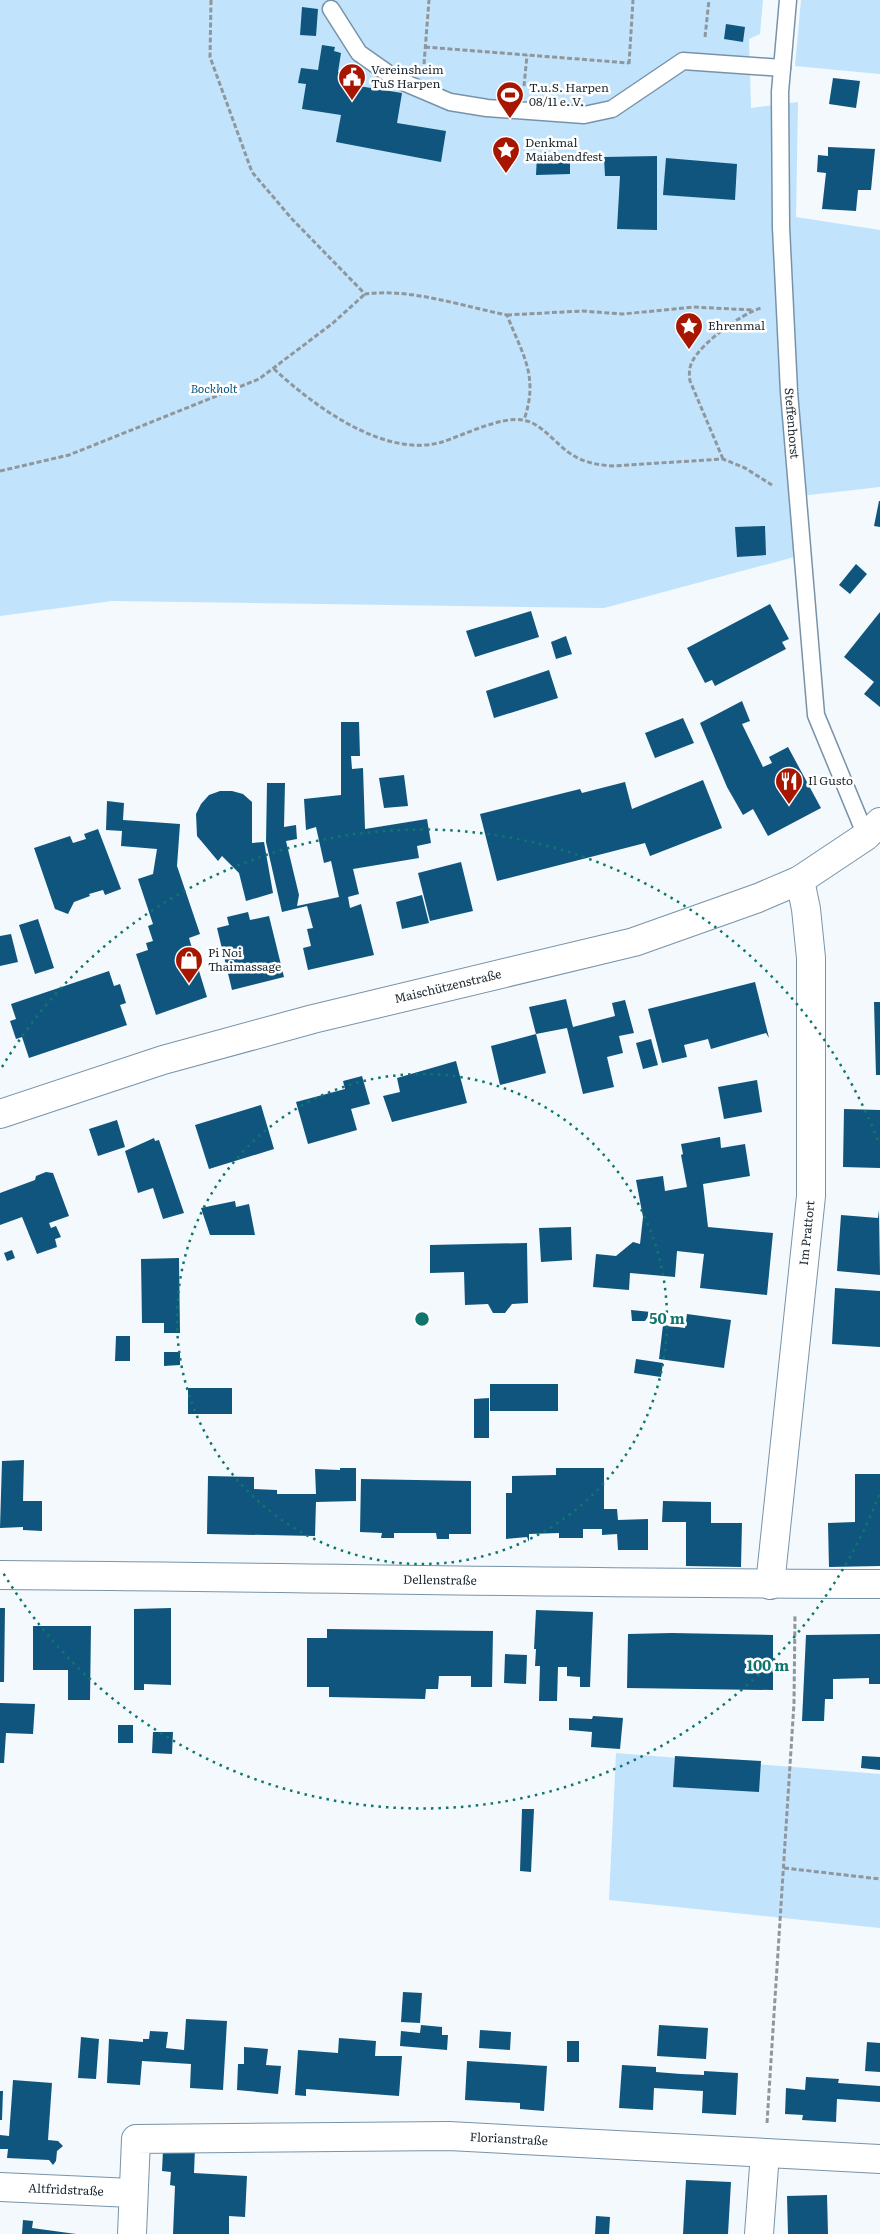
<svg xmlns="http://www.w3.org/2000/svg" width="880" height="2234" font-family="Literata,serif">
  <rect width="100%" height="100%" fill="#f3f9fd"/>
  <!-- green -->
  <path fill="#c1e3fc" d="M0,0H763L760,34L749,39L751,108L798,102L796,217L880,230V487L791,497L798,556L604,608L112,601L0,616Z
    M801,0H880V74L795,66Z
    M616,1753L880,1774V1928L609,1900Z"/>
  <!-- building -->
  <path fill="#10557d" d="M302,7L318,9L316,36L300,35Z
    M726,24L745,27L743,42L724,39Z
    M322,45L335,47L334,51L341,53L338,72L342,73L340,83L402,93L397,123L446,131L441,162L336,142L341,115L302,109L306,84L298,83L301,68L318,70Z
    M833,78L860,81L856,108L829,104Z
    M828,147L875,149L871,190H858L856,211L822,209L826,173L817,172L818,155L828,156Z
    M537,155H570V174L536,175Z
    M657,156V230L617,229L620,176H605L604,157Z
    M666,158L737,164L735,200L663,195Z
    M879,501H880V527L874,526Z
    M765,526L766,555L737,557L735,527Z
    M856,564L867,574L850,594L839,585Z
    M770,604L789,639L782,642L786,649L715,686L712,680L705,683L687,648Z
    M531,611L539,637L475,657L466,631Z
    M880,612V707L864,694L874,682L844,657Z
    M566,636L572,654L556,659L551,642Z
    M549,670L558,698L494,718L486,691Z
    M742,701L750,721L742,724L763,767L772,763L769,757L788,747L821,808L768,836L753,809L743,815L727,787L700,723Z
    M683,718L694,743L655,758L645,733Z
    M341,722H359L360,756H351L352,769L363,768L365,829L427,819L431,843L417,846L419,858L353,869L359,894L348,897L350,908L361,904L374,955L308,970L303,948L311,946L307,929L313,928L307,906L282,912L266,842L267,783H285L284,827L296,825L297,839L286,841L299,895L297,906L339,897L331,861L324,863L316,827L306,830L304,799L341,795Z
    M404,775L408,806L384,808L379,778Z
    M703,780L722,828L650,856L645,843L497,881L480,814L580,789L582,793L625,782L632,809Z
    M220,791H232L243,794L252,802V843L264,842L273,893L246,901L239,873L222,856L218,861L197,836L196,814L201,804L209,795Z
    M107,801L124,803L123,820L180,824L177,866L200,934L189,938L207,997L156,1015L136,954L148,950L146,943L153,941L148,926L153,924L138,879L153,874L157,849L121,846L122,831L106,830Z
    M98,829L121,889L105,895L103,890L89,894L90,896L74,902L68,914L55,909L34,848L70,836L73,843L86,839L84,834Z
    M461,862L473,911L430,921L418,873Z
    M422,895L429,923L402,929L396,902Z
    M248,912L250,920L269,916L284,977L232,990L217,928L229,925L227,917Z
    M38,919L54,968L35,974L19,925Z
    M11,934L18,962L0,966V936Z
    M109,971L114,986L120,984L126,1003L120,1005L127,1025L29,1058L22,1037L16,1039L10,1021L16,1019L11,1004Z
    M755,982L769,1038L766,1033L711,1049L708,1039L684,1045L687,1057L662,1063L648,1009Z
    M566,999L573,1027L615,1016L612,1003L625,1000L634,1033L619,1036L623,1053L607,1057L614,1087L583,1094L567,1028L536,1034L529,1007Z
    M874,1002H880V1075H876Z
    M536,1034L546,1073L500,1085L491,1046Z
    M651,1039L658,1065L643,1069L636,1043Z
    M456,1061L467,1103L392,1122L383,1096L400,1092L397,1078Z
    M362,1076L370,1104L351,1109L357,1130L308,1144L296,1102L345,1089L343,1081Z
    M757,1080L762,1112L724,1119L718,1087Z
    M261,1105L274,1149L209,1169L195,1125Z
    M844,1109L880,1110V1168L843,1167Z
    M117,1120L125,1147L98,1156L89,1129Z
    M720,1137L721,1148L745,1144L750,1176L703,1184L708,1227L773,1233L767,1295L700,1288L704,1254L677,1251L675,1277L630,1273L629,1290L593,1287L596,1254L616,1256L633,1242L640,1244L643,1217L636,1180L663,1176L665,1191L687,1187L681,1155L683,1154L681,1144Z
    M154,1138L155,1141L159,1140L184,1213L163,1219L153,1188L138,1193L125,1151Z
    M46,1172L53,1173L69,1216L49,1223L51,1228L56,1226L61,1237L55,1239L57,1247L37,1254L22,1217L0,1225V1193L35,1180L36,1176Z
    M235,1201L236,1207L249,1204L255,1235H210L201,1208Z
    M879,1210L880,1275L837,1271L841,1215L878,1218Z
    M571,1227L572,1260L541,1262L539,1228Z
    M527,1243L528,1303L512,1304L505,1313H493L488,1304L465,1305L464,1272L430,1273V1245Z
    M12,1250L15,1258L7,1261L4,1253Z
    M179,1258L180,1333H164V1323H142L141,1259Z
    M835,1288L880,1291V1347L832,1344Z
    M631,1310L651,1312L645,1321H632Z
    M687,1314L731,1320L724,1368L659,1359L663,1325L685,1328Z
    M116,1336H130V1361H115Z
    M164,1352H180V1365L164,1366Z
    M636,1359L663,1363L661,1377L634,1373Z
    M490,1384H558V1411H490Z
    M188,1388H232V1414H188Z
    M489,1398V1438H474V1399Z
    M24,1460L23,1501H42V1531L23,1530V1527L0,1528L2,1461Z
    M340,1468H356V1501L316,1502L315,1536L207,1534L208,1476L254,1477V1489L277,1490V1494H316L315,1469L340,1470Z
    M556,1468H604V1509H617L618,1520L648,1519V1550H618L617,1534L602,1535V1529H583V1538H559V1533L529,1534V1542L527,1537L506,1539V1493H512V1476L556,1475Z
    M855,1474H880V1566L829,1567L828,1523L855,1522Z
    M361,1479L471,1481V1534H449V1539H437L436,1533H394V1538H381L382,1533L360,1532Z
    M663,1501L711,1502V1523H742L741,1567L686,1566V1522H662Z
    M0,1608H5L4,1682H0Z
    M171,1608V1685L144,1684V1690H134V1609Z
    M536,1610L593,1612L590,1687H580V1677L567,1676V1667H558L557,1701H539L540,1666H535L536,1649H534Z
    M33,1626H91L90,1700H68V1670H33Z
    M327,1629L493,1631L492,1687H471V1676H439L438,1689H426L425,1699L329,1697V1687H307V1638H327Z
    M672,1633L773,1635V1690L627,1688L628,1634Z
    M880,1634V1684H869V1678L833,1679V1699H825L824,1721H802L806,1635Z
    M505,1654L527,1655L526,1684L504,1683Z
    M0,1703L35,1704L33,1734L6,1733L4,1763H0Z
    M593,1716L623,1718L620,1749L591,1747L592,1732L569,1730V1718L592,1719Z
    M118,1725H133V1743H118Z
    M153,1732H173L172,1754L152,1753Z
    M675,1756L761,1761L759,1792L673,1787Z
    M862,1756L880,1757V1770L861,1768Z
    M522,1809H534L531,1872L520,1871Z
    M403,1992L422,1993L420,2023L401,2022Z
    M186,2019L227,2021L223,2090L190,2088L191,2064L142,2061L140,2085L107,2083L109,2039L143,2042V2039H149L150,2031L168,2032L166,2048L184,2050Z
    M421,2025L442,2027V2035H448L447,2050L400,2046L401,2031L420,2033Z
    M659,2025L708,2028L706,2059L657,2056Z
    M480,2030L511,2032L510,2050L479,2048Z
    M81,2037L99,2039L96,2079L78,2078Z
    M339,2038L376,2041L375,2056H402L399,2096L306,2089V2096L295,2095L298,2050L338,2053Z
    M567,2041H579V2062H567Z
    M867,2042L880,2043V2072L865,2071Z
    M244,2047L268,2049L266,2065L281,2066L278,2094L237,2090L238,2064H244Z
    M467,2061L547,2066L544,2111L520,2109V2103L465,2100Z
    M622,2065L656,2067V2072L681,2074L704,2075V2071L738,2073L736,2115L702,2113L703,2091L654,2088L653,2110L619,2108Z
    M806,2077L839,2079L838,2083L880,2086V2102L837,2099L836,2122L802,2120L803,2115L785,2114L786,2088L805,2090Z
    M13,2080L52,2083L48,2140L58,2141L63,2146L57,2151L56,2161L53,2165L49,2160L7,2158L8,2149H0V2135L9,2136Z
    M0,2091H3L2,2120H0Z
    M195,2148L194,2173L247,2176L245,2217L229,2216V2234H173L175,2186L170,2185L171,2172L162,2171L163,2150Z
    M686,2180L731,2182L728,2234H683Z
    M827,2195L828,2234H788L787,2196Z
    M596,2216L610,2217L609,2234H595Z
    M23,2220L33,2221L32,2228L76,2234H22Z"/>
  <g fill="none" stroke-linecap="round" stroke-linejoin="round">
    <!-- service casing -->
    <g stroke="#7893a9" stroke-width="19">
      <g id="service">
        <path id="s1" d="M788,0L780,92L781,227L789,392L816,715L866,836"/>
        <path d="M331,9L359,53L396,79L450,102L487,108L584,115L612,109L683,61L782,68"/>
      </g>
    </g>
    <!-- minor casing -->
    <g stroke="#7893a9" stroke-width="30">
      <g id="minor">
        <path id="s2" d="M0,1575C293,1577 587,1584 880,1584"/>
        <path id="s3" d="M770,1585L811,1196V958L806,909L800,880"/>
        <path id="s4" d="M0,2187L132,2193"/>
        <path id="s5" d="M132,2234L136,2139L449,2136L880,2159"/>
        <path d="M759,2234L765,2153"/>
      </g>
    </g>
    <!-- tertiary casing -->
    <g stroke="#7893a9" stroke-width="30">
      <g id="tertiary">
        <path id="s6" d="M0,1114L163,1060L313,1019L634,942L758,898L800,880L866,836L880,822"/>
      </g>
    </g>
    <!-- path -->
    <path stroke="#8f979d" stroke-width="3" stroke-dasharray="5 2.5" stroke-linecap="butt" d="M211,0L210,57L252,172L292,219L365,294C411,288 461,306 507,315C523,356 539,376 524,420
      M705,37L709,0
      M425,47L629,63
      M424,64L429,0
      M629,64L633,0
      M524,86L527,55
      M507,315L582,311L623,314L693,307L754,310
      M274,369C314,406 385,459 442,442C464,435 501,416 523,420C543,423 558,448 576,457C587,463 599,465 612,466L723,459L745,468L772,485
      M723,459L690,381C689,374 689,368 692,362C701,343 741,314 761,308
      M0,471L69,455L259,379L333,323L365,294
      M784,1868L880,1879
      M767,2123L794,1703L795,1615"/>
    <!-- service -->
    <use href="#service" stroke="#fff" stroke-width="16"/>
    <!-- minor -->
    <use href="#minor" stroke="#fff" stroke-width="28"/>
    <!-- tertiary -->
    <use href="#tertiary" stroke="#fff" stroke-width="28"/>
  </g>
  <!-- distance rings -->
  <g fill="none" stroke="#0f766e" stroke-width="2.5" stroke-dasharray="2.5 5">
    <circle cx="422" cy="1319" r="245"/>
    <path d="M879 1495A490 490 0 0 1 2 1571M2 1067A490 490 0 0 1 879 1143"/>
  </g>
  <!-- icons -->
  <defs>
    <g id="civic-pin" transform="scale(1.4375)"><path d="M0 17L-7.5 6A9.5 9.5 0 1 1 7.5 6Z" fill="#a71600" stroke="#fff"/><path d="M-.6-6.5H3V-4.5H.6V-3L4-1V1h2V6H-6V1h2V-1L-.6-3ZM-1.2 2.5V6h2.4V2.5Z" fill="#fff"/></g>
    <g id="stadium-pin" transform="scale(1.4375)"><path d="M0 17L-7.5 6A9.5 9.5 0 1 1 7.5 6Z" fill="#a71600" stroke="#fff"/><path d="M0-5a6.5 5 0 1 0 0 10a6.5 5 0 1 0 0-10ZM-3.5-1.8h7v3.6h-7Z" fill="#fff"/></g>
    <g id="sight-pin" transform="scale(1.4375)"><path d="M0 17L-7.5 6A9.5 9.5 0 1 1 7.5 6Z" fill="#a71600" stroke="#fff"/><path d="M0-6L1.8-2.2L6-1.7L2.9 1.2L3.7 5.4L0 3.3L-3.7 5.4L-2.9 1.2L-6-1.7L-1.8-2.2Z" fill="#fff"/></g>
    <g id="restaurant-pin" transform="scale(1.4375)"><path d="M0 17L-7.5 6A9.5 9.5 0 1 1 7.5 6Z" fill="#a71600" stroke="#fff"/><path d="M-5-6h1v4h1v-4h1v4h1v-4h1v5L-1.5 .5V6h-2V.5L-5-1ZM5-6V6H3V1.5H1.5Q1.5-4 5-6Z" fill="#fff"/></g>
    <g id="shop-pin" transform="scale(1.4375)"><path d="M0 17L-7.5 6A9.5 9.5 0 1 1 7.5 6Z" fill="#a71600" stroke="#fff"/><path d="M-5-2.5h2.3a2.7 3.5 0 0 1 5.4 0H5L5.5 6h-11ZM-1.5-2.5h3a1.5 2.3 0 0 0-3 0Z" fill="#fff"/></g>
  </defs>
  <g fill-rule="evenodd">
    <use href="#civic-pin" x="352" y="77"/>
    <use href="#stadium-pin" x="510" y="95"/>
    <use href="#sight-pin" x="506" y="150"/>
    <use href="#sight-pin" x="689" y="326"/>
    <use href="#restaurant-pin" x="789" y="781"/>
    <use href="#shop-pin" x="189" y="960"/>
  </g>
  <g text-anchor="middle" stroke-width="5" stroke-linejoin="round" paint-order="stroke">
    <!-- poi labels -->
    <g font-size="12" fill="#1d2830" stroke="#fff" text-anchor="start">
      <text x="371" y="74">Vereinsheim<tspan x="371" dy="14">TuS Harpen</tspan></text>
      <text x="529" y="92">T.u.S. Harpen<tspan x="529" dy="14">08/11 e. V.</tspan></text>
      <text x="525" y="147">Denkmal<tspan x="525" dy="14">Maiabendfest</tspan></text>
      <text x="708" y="330">Ehrenmal</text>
      <text x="808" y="785">Il Gusto</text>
      <text x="208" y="957">Pi Noi<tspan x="208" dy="14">Thaimassage</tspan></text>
    </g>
    <!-- park labels -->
    <g font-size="12" font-style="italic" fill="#085782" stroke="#fff">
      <text x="214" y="393">Bockholt</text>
    </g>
    <!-- street labels -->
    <g font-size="12" fill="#1d2830" stroke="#fff">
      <text dy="4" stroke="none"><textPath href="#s1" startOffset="424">Steffenhorst</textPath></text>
      <text dy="4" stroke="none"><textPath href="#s6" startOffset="466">Maischützenstraße</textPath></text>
      <text dy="4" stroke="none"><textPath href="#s3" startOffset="354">Im Prattort</textPath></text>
      <text dy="4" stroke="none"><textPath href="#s2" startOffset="440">Dellenstraße</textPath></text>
      <text dy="4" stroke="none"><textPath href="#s5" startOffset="468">Florianstraße</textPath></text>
      <text dy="4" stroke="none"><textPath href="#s4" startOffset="66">Altfridstraße</textPath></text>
    </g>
  </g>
  <circle cx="422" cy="1319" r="8" fill="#0f766e" stroke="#fff" stroke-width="2.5"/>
  <g font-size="15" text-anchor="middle" font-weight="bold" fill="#0f766e" stroke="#fff" stroke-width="5" stroke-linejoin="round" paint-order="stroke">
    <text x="667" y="1324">50 m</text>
    <text x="768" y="1671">100 m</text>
  </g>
</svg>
